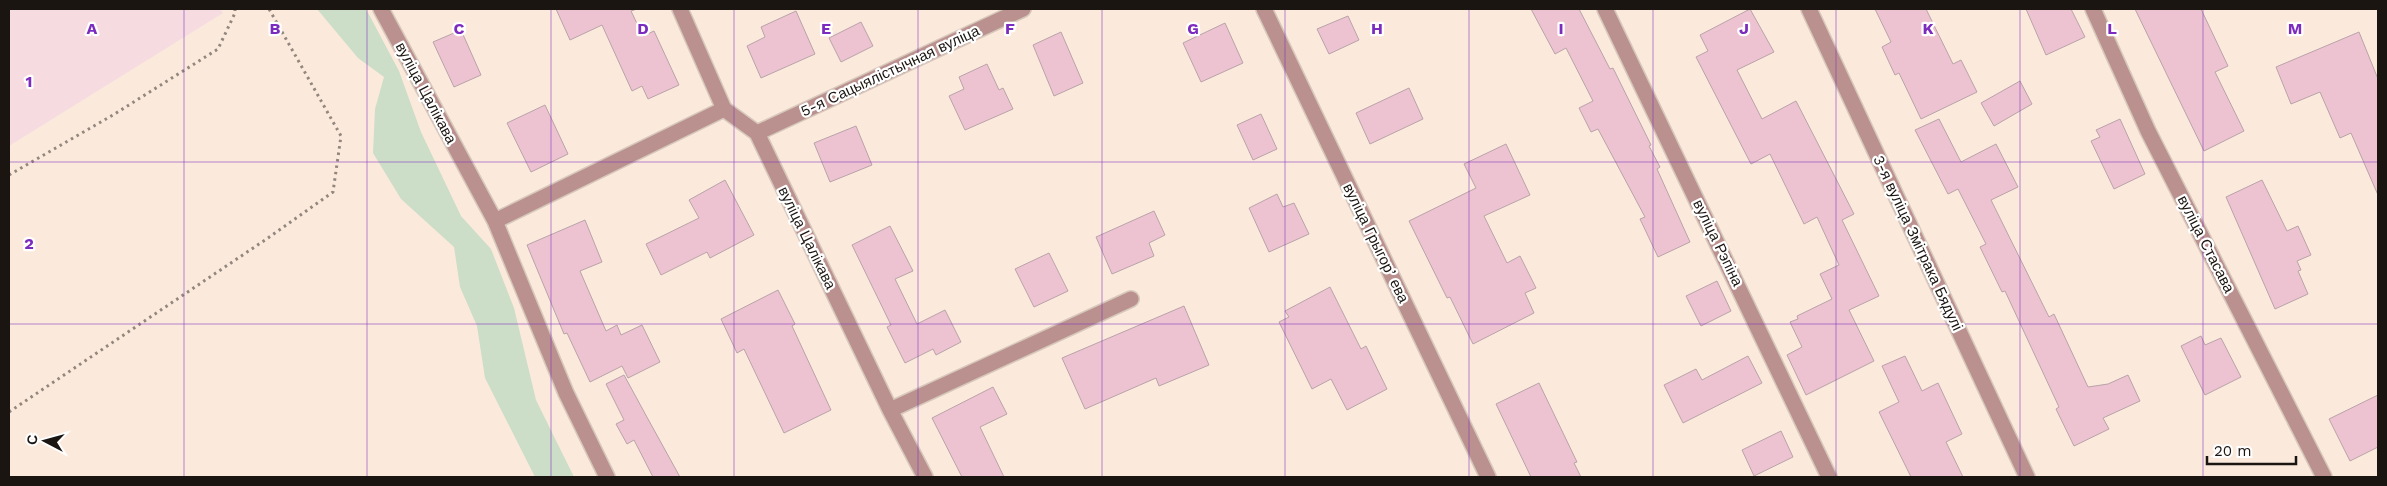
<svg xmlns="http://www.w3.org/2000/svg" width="2387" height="486" font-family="'Work Sans',sans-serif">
  <rect width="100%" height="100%" fill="#fbeadc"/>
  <!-- industrial -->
  <path fill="#f6dce0" d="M9,9H220L223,13L9,146Z"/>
  <!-- green -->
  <path fill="#ccddc8" d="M317,9H366L399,71L421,132L461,216L491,249L514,308L536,400L574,477H535L485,378L477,326L460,287L454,247L401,199L373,153L375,109L384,77L358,58Z"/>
  <!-- building -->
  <path fill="#eec3d1" stroke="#b8a3a9" d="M556,9H637L631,11L643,36L654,31L679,85L648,99L642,86L632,91L602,25L570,40Z
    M1531,9H1579L1610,69L1613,68L1651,145L1649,146L1660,167L1657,169L1690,242L1658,257L1640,219L1645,217L1598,129L1591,132L1579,108L1593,101L1566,48L1555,54Z
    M1750,9L1774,52L1737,70L1762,119L1796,101L1854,214L1842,220L1879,296L1849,310L1874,361L1806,395L1787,355L1802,347L1790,322L1798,319L1797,316L1832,299L1820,274L1839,265L1817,217L1804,224L1770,154L1751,164L1696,57L1708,51L1700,35Z
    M1875,9H1926L1953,64L1961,60L1977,92L1921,119L1899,73L1895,75L1882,47L1891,42Z
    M2026,9H2071L2085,37L2046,55Z
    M2135,9H2201L2228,66L2215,72L2244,131L2204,151Z
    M796,11L815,54L761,78L747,46L765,37L761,27Z
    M1348,16L1359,40L1329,54L1317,29Z
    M861,22L873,46L841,62L829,38Z
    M1225,23L1243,63L1201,82L1183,43Z
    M461,30L481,75L454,87L433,42Z
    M1061,32L1083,83L1054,96L1033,45Z
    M2359,32L2378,79V195L2351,133L2340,138L2320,92L2291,104L2276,67Z
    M987,64L999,90L1003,88L1013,109L965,130L949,96L964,89L959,77Z
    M2020,81L2032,104L1994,126L1981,103Z
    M1409,88L1423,119L1370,144L1356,113Z
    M545,105L568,154L531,172L507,123Z
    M1261,114L1277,149L1253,160L1237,125Z
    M1939,119L1961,162L1996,144L2018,187L1991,200L2049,317L2054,314L2088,387L2108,384L2128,375L2140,401L2103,418L2109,429L2074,446L2056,409L2059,407L2005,291L2002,292L1980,247L1986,244L1958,189L1948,194L1915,130Z
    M2120,119L2145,174L2114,189L2091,141L2100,137L2096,130Z
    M856,126L872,165L830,182L814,143Z
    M1506,144L1530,195L1484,216L1507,263L1520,256L1536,288L1525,293L1534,313L1473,344L1450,297L1447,298L1409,221L1476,188L1464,164Z
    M725,180L754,235L710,258L707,252L661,275L646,244L699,218L689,200Z
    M2262,180L2287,231L2298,226L2311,255L2297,261L2301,270L2298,271L2308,294L2275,309L2226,197Z
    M1277,194L1283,207L1294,203L1309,234L1269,252L1249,208Z
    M1154,211L1165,235L1149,243L1154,256L1112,274L1096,237Z
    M585,220L602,262L580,271L606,331L617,325L621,335L642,325L660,362L628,378L622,366L590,382L567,333L564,334L527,245Z
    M890,226L913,271L895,279L917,324L945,310L961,342L936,355L933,349L905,363L887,327L891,325L852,245Z
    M1049,253L1068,291L1034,307L1015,269Z
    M1717,281L1731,311L1701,326L1686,296Z
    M1330,287L1361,349L1366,346L1387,389L1347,410L1331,379L1312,389L1279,322L1289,317L1285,311Z
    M778,290L795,324L792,326L831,410L784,433L744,349L737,353L721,319Z
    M1184,306L1209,365L1159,386L1156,378L1085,409L1062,358Z
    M2201,336L2205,345L2221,338L2241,377L2205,395L2181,346Z
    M1748,356L1762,383L1683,423L1664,385L1696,369L1702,380Z
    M1905,356L1922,391L1938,383L1962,434L1946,442L1963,477H1911L1879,412L1899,402L1882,366Z
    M624,375L648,419L680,477H653L634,440L627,444L616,424L624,420L606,384Z
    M1539,383L1577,462L1574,463L1581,477H1531L1496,404Z
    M993,387L1007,414L980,427L1004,477H962L932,418Z
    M2378,395V447L2350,461L2329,419Z
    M1781,431L1793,457L1754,476L1742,450Z"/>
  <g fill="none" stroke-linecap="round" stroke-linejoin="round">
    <!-- minor casing -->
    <g stroke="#d7c8bc" stroke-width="18">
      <path id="minor" d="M381,9L495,221L566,393L607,477
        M680,9L724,109L757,133L890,410L925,477
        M1264,9L1488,477
        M1605,9L1829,477
        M1809,9L2027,477
        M2093,9L2148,131L2324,477
        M757,133L1023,9
        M495,221L724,109
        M890,410L1131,299"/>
    </g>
    <!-- path -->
    <path stroke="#92867d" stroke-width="3" stroke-dasharray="2.5 4" stroke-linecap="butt" d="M9,175L113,115L218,49L235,13V9
      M9,412L268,238L333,192L341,136L269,9"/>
    <!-- minor -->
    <use href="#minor" stroke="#ba918e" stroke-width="15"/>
  </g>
  <!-- grid -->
  <path fill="none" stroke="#7b2cbf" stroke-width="1" stroke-opacity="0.55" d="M184,9V477M367,9V477M551,9V477M734,9V477M918,9V477M1102,9V477M1285,9V477M1469,9V477M1653,9V477M1836,9V477M2020,9V477M2203,9V477M9,162H2378M9,324H2378"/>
  <g text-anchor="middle" stroke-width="4.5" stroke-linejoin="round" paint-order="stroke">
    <!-- street labels -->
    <g font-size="15" fill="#1b1511" stroke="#fff">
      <text transform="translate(890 71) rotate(-25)" y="5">5-я Сацыялістычная вуліца</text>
      <text transform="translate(426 93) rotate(62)" y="5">вуліца Цалікава</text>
      <text transform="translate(807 238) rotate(64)" y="5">вуліца Цалікава</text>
      <text transform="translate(1376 243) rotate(64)" y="5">вуліца Грыгорʼева</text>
      <text transform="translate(1718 243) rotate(64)" y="5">вуліца Рэпіна</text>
      <text transform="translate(1918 243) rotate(65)" y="5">3-я вуліца Змітрака Бядулі</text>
      <text transform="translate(2206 244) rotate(63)" y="5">вуліца Стасава</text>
    </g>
  </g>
  <g font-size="16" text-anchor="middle" font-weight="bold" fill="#7b2cbf" stroke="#fff" stroke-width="4.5" stroke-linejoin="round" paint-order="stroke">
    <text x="92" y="34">A</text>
    <text x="275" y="34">B</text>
    <text x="459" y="34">C</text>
    <text x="643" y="34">D</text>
    <text x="826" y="34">E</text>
    <text x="1010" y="34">F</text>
    <text x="1193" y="34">G</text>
    <text x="1377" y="34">H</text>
    <text x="1561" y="34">I</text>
    <text x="1744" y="34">J</text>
    <text x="1928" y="34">K</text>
    <text x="2112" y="34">L</text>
    <text x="2295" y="34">M</text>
    <text x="29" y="87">1</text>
    <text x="29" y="249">2</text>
  </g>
  <!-- border -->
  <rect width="2387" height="486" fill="none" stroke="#1b1511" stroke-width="20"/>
  <!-- north arrow -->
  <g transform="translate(45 441) rotate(276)" stroke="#ffffff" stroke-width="4" paint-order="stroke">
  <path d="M0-4L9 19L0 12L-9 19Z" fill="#1b1511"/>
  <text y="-8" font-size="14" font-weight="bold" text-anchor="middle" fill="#1b1511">С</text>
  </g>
  <!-- scale -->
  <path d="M2207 456v8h89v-8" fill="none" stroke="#1b1511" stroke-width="2.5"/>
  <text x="2214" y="456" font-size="15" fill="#1b1511" stroke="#ffffff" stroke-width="4" paint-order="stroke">20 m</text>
</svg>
